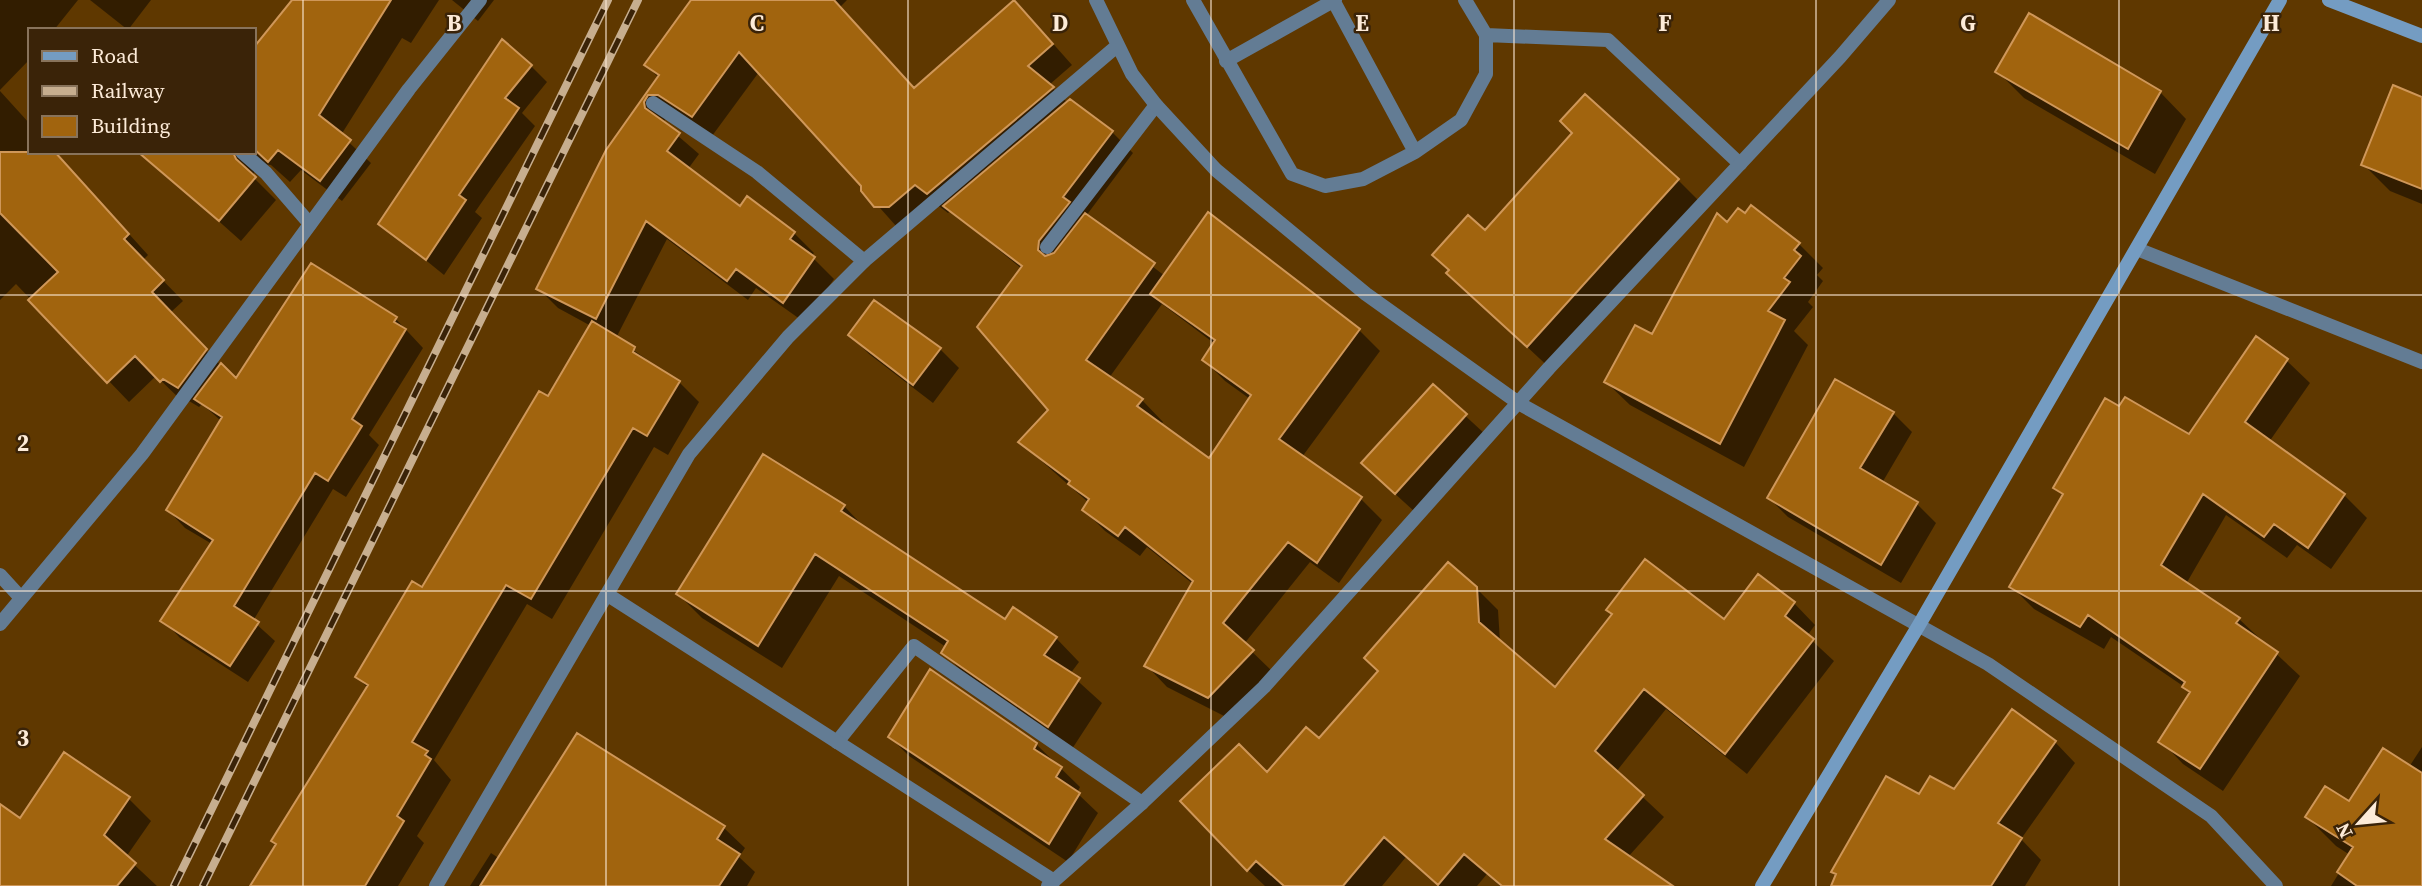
<svg xmlns="http://www.w3.org/2000/svg" width="2422" height="886" font-family="'Source Serif 4',serif">
  <rect width="100%" height="100%" fill="#5f3800"/>
  <!-- shadow -->
  <path fill="#0007" fill-rule="evenodd" d="M0,0H78L54,30H30V59L0,90Z
    M90,0H151L128,30Z
    M294,0H439L411,43L402,38L341,135L371,163L342,201L301,170L290,182L271,165L260,164L254,171V178L276,200L241,241L158,167L169,152H254V49Z
    M452,0H494L478,21Z
    M726,0H847L840,7L915,90L1033,21L1072,65L1049,85L1068,103L1112,132L1133,153L1086,216L1165,276L1359,330L1380,351L1302,457L1361,499L1382,520L1339,583L1310,562L1244,644L1274,673L1230,719L1167,687L1146,665L1193,584L1147,547L1140,556L1105,531L1084,510L1089,503L1020,442L1050,410L1022,269L951,211L948,213L936,204L896,226L759,72L712,136L668,114L663,123L699,154L688,169L740,208L794,233L814,253L811,256L834,279L804,322L756,288L748,300L667,239L616,338L679,382L699,402L668,455L654,447L552,619L527,604L434,760L451,780L417,836L424,843L398,886H252L368,688L357,677L423,590L548,399L591,326L558,308L538,288L608,151L659,78L646,65ZM1162,304L1215,344L1204,360L1225,381L1250,399L1209,460L1160,425L1163,422L1142,400L1109,378Z
    M531,66L547,82L522,113L535,126L475,212L482,218L444,275L380,223Z
    M1997,71L2160,92L2186,119L2155,174L2024,98Z
    M0,91L30,124V152H55L148,255L143,260L183,301L170,313L236,381L396,319L423,348L369,435L379,445L346,497L333,489L253,621L275,641L248,682L180,638L163,620L212,544L185,528L168,510L220,420L202,404L199,407L184,398L181,400L156,376L129,402L16,284L0,300Z
    M2422,99V204L2390,191L2363,164Z
    M1678,180L1704,206L1554,372L1448,273L1485,232Z
    M1751,207L1799,244L1823,268L1817,275L1823,281L1808,302L1813,307L1794,331L1808,345L1744,467L1630,405L1606,382L1653,337L1727,225L1745,216Z
    M875,302L940,349L959,368L933,403L869,354L850,335Z
    M2256,339L2287,361L2310,383L2269,442L2344,495L2367,518L2331,569L2297,545L2287,558L2226,515L2186,584L2239,619L2300,676L2223,791L2183,764L2161,741L2192,694L2186,688L2111,637L2104,649L2034,609L2011,586L2064,497L2055,487L2120,408L2189,437Z
    M1433,386L1485,434L1415,512L1382,482Z
    M1893,413L1912,432L1882,483L1917,504L1936,523L1901,583L1788,517L1769,498Z
    M844,506L867,530L1005,622L1056,638L1079,662L1070,674L1102,703L1072,749L966,676L943,652L946,647L839,576L782,668L702,618L678,594Z
    M1476,588L1498,610L1500,642L1556,689L1724,621L1794,603L1815,625L1807,636L1834,661L1747,774L1666,709L1616,772L1664,817L1628,857L1670,886H1500L1487,874L1477,886H1439L1406,857L1382,886H1265L1232,855L1267,775L1319,741Z
    M578,735L724,828L745,848L739,857L755,872L747,886H470L491,853L500,859Z
    M890,737L1036,744L1080,787L1077,793L1098,813L1068,862L909,756Z
    M2055,742L2075,763L2021,839L2041,860L2025,886H1833L1837,876L1833,872L1919,797L1954,791Z
    M2422,747V886H2331L2350,855L2336,846L2307,817L2350,804L2409,767Z
    M65,754L129,799L151,821L126,857L157,886H0V806L20,820Z"/>
  <!-- building -->
  <path fill="#a1640e" stroke="#cf9759" stroke-width="2" d="M292,0H391L319,115L351,140L320,181L278,150L268,162L254,149V47Z
    M691,0H834L914,88L1014,0L1053,44L1028,66L1054,87L927,194L915,185L889,207H874L861,191V186L739,52L692,117L658,95H648L644,102L645,108L680,133L667,151L740,206L747,196L795,232L790,239L815,257L783,303L736,269L727,281L646,221L596,319L536,289L606,150L659,75L644,65Z
    M2029,13L2161,91L2128,149L1995,72Z
    M502,39L532,65L505,98L519,108L459,195L466,200L426,260L378,224Z
    M2393,85L2422,97V189L2361,165Z
    M1585,94L1679,179L1527,347L1446,273L1449,270L1432,255L1468,215L1485,230L1572,133L1560,121Z
    M1070,99L1113,131L1063,197L1070,202L1039,241L1038,250L1045,256L1054,253L1085,213L1155,263L1086,360L1143,399L1137,406L1209,458L1251,395L1202,360L1215,340L1150,294L1208,212L1360,329L1279,439L1362,497L1317,563L1288,542L1223,623L1254,650L1208,698L1144,666L1193,581L1125,527L1118,536L1082,510L1089,499L1068,484L1070,481L1018,442L1048,410L977,327L1022,266L943,206Z
    M0,152H55L129,234L124,239L164,280L152,292L207,349L178,388L163,379L160,382L135,356L107,383L28,300L58,272L0,213Z
    M138,152H233L236,159L256,177L219,221Z
    M1751,205L1800,243L1794,250L1801,256L1784,278L1790,282L1768,311L1785,320L1720,444L1604,382L1635,325L1652,334L1717,213L1727,222L1738,208L1745,213Z
    M311,263L397,317L394,322L406,329L352,419L362,426L328,481L315,473L234,606L259,622L230,666L160,621L213,540L166,510L222,417L194,399L221,363L236,378Z
    M874,300L941,348L913,385L848,335Z
    M592,321L635,347L633,352L680,381L647,436L633,428L531,599L506,585L412,742L428,751L425,755L431,759L397,816L404,821L365,886H250L276,844L271,841L368,685L355,677L412,581L422,587L539,391L548,396Z
    M2256,336L2288,359L2245,422L2345,494L2308,548L2274,524L2264,537L2203,494L2161,565L2240,618L2236,623L2278,652L2200,769L2158,742L2190,692L2182,687L2185,682L2088,615L2080,627L2009,587L2063,494L2053,488L2105,398L2119,406L2125,397L2189,434Z
    M1835,379L1894,412L1860,468L1918,502L1881,565L1767,498Z
    M1433,384L1467,414L1395,494L1361,463Z
    M763,454L845,505L841,511L1005,619L1013,607L1057,637L1044,655L1080,678L1048,727L941,653L948,641L815,554L758,646L676,594Z
    M1645,559L1724,619L1758,574L1795,602L1785,616L1814,639L1725,754L1644,689L1595,751L1644,795L1605,839L1673,886H1502L1464,854L1438,885L1384,837L1343,886H1284L1256,861L1247,871L1180,801L1239,744L1267,772L1306,727L1319,738L1378,671L1364,658L1448,562L1477,587L1479,622L1555,687L1612,614L1606,610Z
    M930,669L1037,743L1034,749L1062,767L1056,777L1080,793L1049,844L888,737Z
    M2012,709L2056,741L1998,823L2022,838L1991,886H1831L1836,874L1831,872L1886,776L1919,794L1930,776L1954,789Z
    M577,733L725,826L717,839L740,854L719,886H480Z
    M2383,748L2422,773V886H2357L2337,872L2353,847L2305,817L2325,786L2349,801Z
    M64,752L130,797L104,835L136,863L117,886H0V804L20,818Z"/>
  <g fill="none" stroke-linecap="round" stroke-linejoin="round">
    <!-- lane -->
    <path stroke="#637c94" stroke-width="14" d="M1193,0L1292,174L1325,186L1363,179L1415,152L1461,120L1486,74V35L1465,0
      M1333,0L1415,152
      M1486,35L1608,40L1740,164
      M1226,61L1335,0
      M653,103L757,172L864,261
      M242,152L266,173L310,224
      M1047,247L1156,105
      M837,742L914,646L1142,803"/>
    <!-- street -->
    <path stroke="#637c94" stroke-width="14" d="M1096,0L1132,74L1156,105L1216,170L1366,294L1520,404L1988,664L2211,816L2276,886
      M2137,249L2422,362
      M0,575L21,598
      M608,595L1054,881
      M0,624L142,454L409,89L480,0
      M436,886L689,454L788,337L864,261L1117,46
      M1048,886L1142,803L1264,687L1549,368L1840,57L1889,0"/>
    <!-- secondary -->
    <path stroke="#749cc2" stroke-width="14" d="M2329,0L2422,36
      M1762,886L1919,625L2280,0"/>
    <!-- rail casing -->
    <g stroke="#c7ae8f" stroke-width="8">
      <path id="rail" d="M174,886L608,0
        M203,886L638,0"/>
    </g>
    <!-- rail -->
    <use href="#rail" stroke="#3a2308" stroke-width="5" stroke-dasharray="16" stroke-linecap="butt"/>
  </g>
  <!-- grid -->
  <path fill="none" stroke="#fdebd8" stroke-width="2" stroke-opacity="0.55" d="M303,0V886M606,0V886M908,0V886M1211,0V886M1514,0V886M1816,0V886M2119,0V886M0,295H2422M0,591H2422"/>
  <g font-size="23" text-anchor="middle" font-weight="bold" fill="#fdebd8" stroke="#3a2308" stroke-width="5" stroke-linejoin="round" paint-order="stroke">
    <text x="454" y="31">B</text>
    <text x="757" y="31">C</text>
    <text x="1060" y="31">D</text>
    <text x="1362" y="31">E</text>
    <text x="1665" y="31">F</text>
    <text x="1968" y="31">G</text>
    <text x="2271" y="31">H</text>
    <text x="23" y="451">2</text>
    <text x="23" y="746">3</text>
  </g>
  <!-- legend -->
  <rect x="28" y="28" width="228" height="126" fill="#3a2308" stroke="#88735b" stroke-width="2"/>
  <rect x="42" y="51" width="35" height="10" fill="#749cc2" stroke="#88735b" stroke-width="2"/>
  <text x="91" y="63" font-size="21" fill="#fdebd8">Road</text>
  <rect x="42" y="86" width="35" height="10" fill="#c7ae8f" stroke="#88735b" stroke-width="2"/>
  <text x="91" y="98" font-size="21" fill="#fdebd8">Railway</text>
  <rect x="42" y="116" width="35" height="21" fill="#a1640e" stroke="#88735b" stroke-width="2"/>
  <text x="91" y="133" font-size="21" fill="#fdebd8">Building</text>
  <!-- north arrow -->
  <g transform="translate(2359 823) rotate(243)" stroke="#3a2308" stroke-width="5" paint-order="stroke">
  <path d="M0-5L12 26L0 18L-12 26Z" fill="#fdebd8"/>
  <text y="-10" font-size="19" font-weight="bold" text-anchor="middle" fill="#fdebd8">N</text>
  </g>
</svg>
